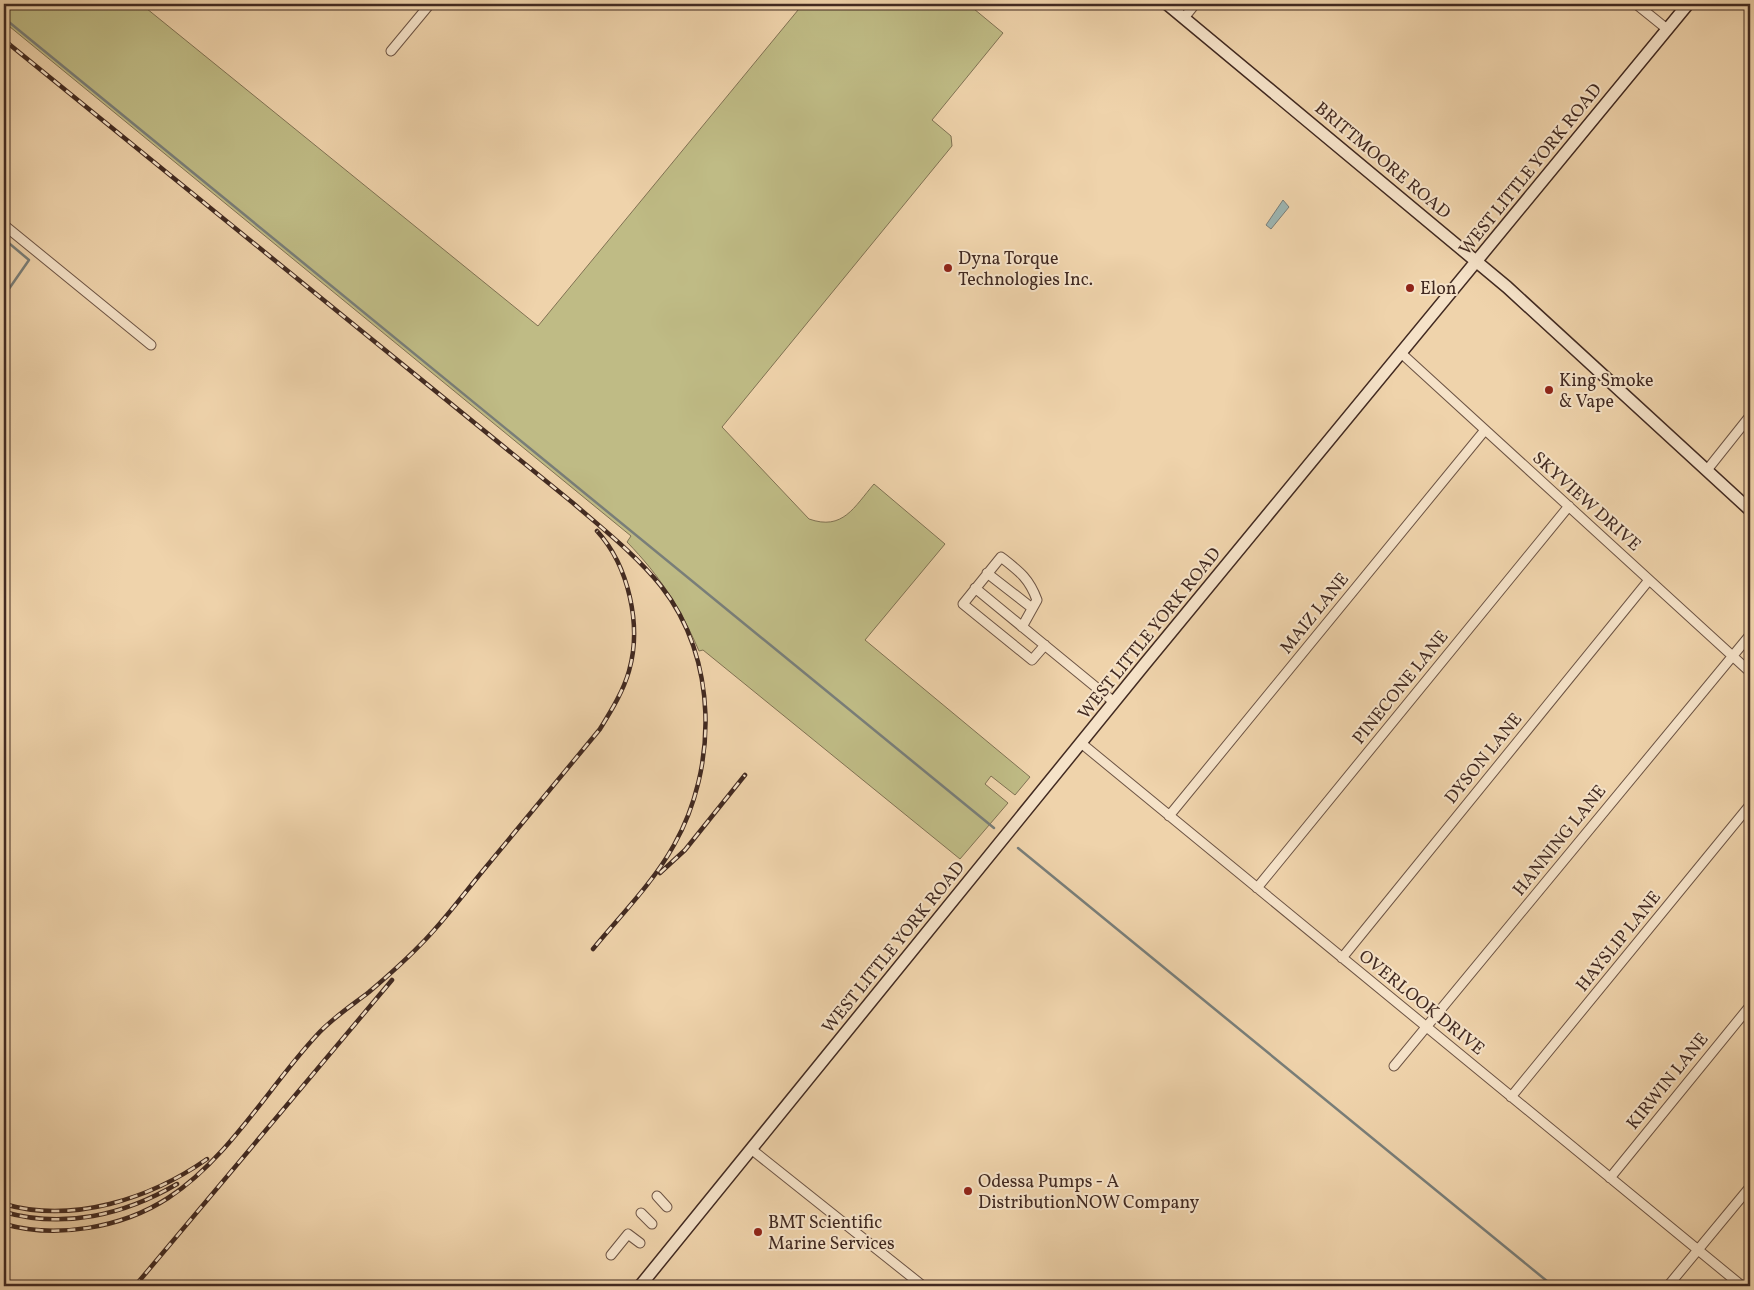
<svg xmlns="http://www.w3.org/2000/svg" width="1754" height="1290" font-family="Vollkorn,serif">
  <rect width="100%" height="100%" fill="#efd3ab"/>
  <filter id="stains"><feTurbulence type="fractalNoise" baseFrequency=".004" numOctaves="4"/><feColorMatrix values="0 0 0 0 .2 0 0 0 0 .09 0 0 0 0 .02 0 0 0 .5 -.17"/></filter>
  <radialGradient id="worn" r=".72"><stop offset=".6" stop-color="#630" stop-opacity="0"/><stop offset="1" stop-color="#630" stop-opacity=".3"/></radialGradient>
  <!-- green -->
  <path fill="#bfbb85" stroke="#807253" d="M4,4H141L538,326L803,4H968L1003,33L932,120L951,136L952,146L722,427L809,519C843,531 854,507 874,484L945,544L865,640L1030,777L1015,795L991,776L985,784L1008,803L960,859L703,650L699,651C680,607 660,576 627,542L631,536L4,22Z"/>
  <!-- water -->
  <path fill="#9db6b3" stroke="#797e79" d="M1283,200L1289,207L1271,229L1266,225Z"/>
  <g fill="none" stroke-linecap="round" stroke-linejoin="round">
    <!-- stream -->
    <path stroke="#797e79" stroke-width="2.5" d="M4,18L994,828
      M4,239L29,260L4,296
      M1018,848L1553,1286"/>
    <!-- street casing -->
    <g stroke="#6d5444" stroke-width="11">
      <path id="street" d="M1636,4L1667,29
        M1184,18L1195,4
        M391,51L430,4
        M4,225L151,345
        M1401,353L1750,672
        M1707,470L1750,416
        M987,573L1032,608
        M975,588L1114,702
        M1022,627L1037,600C1029,578 1019,571 1001,557L963,604L1032,660L1045,645
        M1081,743L1742,1286
        M1169,816L1485,430
        M1257,888L1569,506
        M1342,958L1649,580
        M1394,1066L1750,635
        M1511,1097L1750,805
        M751,1149L923,1286
        M1610,1178L1750,1006
        M657,1196L667,1207
        M641,1213L652,1224
        M611,1255L628,1234L640,1243
        M1668,1286L1750,1187"/>
    </g>
    <!-- secondary casing -->
    <g stroke="#422a21" stroke-width="14">
      <path id="secondary" d="M1167,4L1507,287L1750,510
        M640,1286L1144,665L1688,4"/>
    </g>
    <!-- street -->
    <use href="#street" stroke="#f5e2c8" stroke-width="9"/>
    <!-- secondary -->
    <use href="#secondary" stroke="#f5e2c8" stroke-width="11"/>
    <!-- rail casing -->
    <g stroke="#422a21" stroke-width="4.5">
      <path id="rail" d="M4,40L573,503C604,530 635,554 661,586C718,658 718,767 674,845C653,883 620,916 593,949
        M660,873L685,850L745,775
        M4,1204C72,1224 150,1199 207,1159
        M4,1212C64,1229 124,1215 177,1184
        M4,1224C56,1239 122,1228 168,1198C228,1159 268,1088 316,1036C331,1019 351,1006 369,992C389,975 408,958 426,939C447,917 466,891 486,867C524,821 562,775 600,729C611,711 623,692 629,671C642,626 629,566 597,531
        M135,1286L392,980"/>
    </g>
    <!-- rail -->
    <use href="#rail" stroke="#f5e2c8" stroke-width="2.5" stroke-dasharray="8" stroke-linecap="butt"/>
  </g>
  <!-- markers -->
  <g fill="#8f2418" stroke="#f5e2c8" stroke-width="2">
    <circle cx="948" cy="268" r="5"/>
    <circle cx="1410" cy="288" r="5"/>
    <circle cx="1549" cy="390" r="5"/>
    <circle cx="968" cy="1191" r="5"/>
    <circle cx="758" cy="1232" r="5"/>
  </g>
  <g text-anchor="middle" stroke-width="4" stroke-linejoin="round" paint-order="stroke">
    <!-- street labels -->
    <g font-size="18" fill="#422a21" stroke="#f5e2c8">
      <text transform="translate(1383 160) rotate(40)" y="6">BRITTMOORE ROAD</text>
      <text transform="translate(1530 169) rotate(-51)" y="6">WEST LITTLE YORK ROAD</text>
      <text transform="translate(1587 501) rotate(42)" y="6">SKYVIEW DRIVE</text>
      <text transform="translate(1314 613) rotate(-51)" y="6">MAIZ LANE</text>
      <text transform="translate(1149 633) rotate(-51)" y="6">WEST LITTLE YORK ROAD</text>
      <text transform="translate(1400 687) rotate(-51)" y="6">PINECONE LANE</text>
      <text transform="translate(1483 758) rotate(-51)" y="6">DYSON LANE</text>
      <text transform="translate(1559 840) rotate(-51)" y="6">HANNING LANE</text>
      <text transform="translate(1618 941) rotate(-51)" y="6">HAYSLIP LANE</text>
      <text transform="translate(893 947) rotate(-51)" y="6">WEST LITTLE YORK ROAD</text>
      <text transform="translate(1422 1002) rotate(39)" y="6">OVERLOOK DRIVE</text>
      <text transform="translate(1667 1081) rotate(-51)" y="6">KIRWIN LANE</text>
    </g>
    <!-- poi labels -->
    <g font-size="18" fill="#422a21" stroke="#f5e2c8" text-anchor="start">
      <text x="958" y="264">Dyna Torque<tspan x="958" dy="21">Technologies Inc.</tspan></text>
      <text x="1420" y="294">Elon</text>
      <text x="1559" y="386">King Smoke<tspan x="1559" dy="21">&amp; Vape</tspan></text>
      <text x="978" y="1187">Odessa Pumps - A<tspan x="978" dy="21">DistributionNOW Company</tspan></text>
      <text x="768" y="1228">BMT Scientific<tspan x="768" dy="21">Marine Services</tspan></text>
    </g>
  </g>
  <!-- margin -->
  <rect width="1754" height="1290" fill="none" stroke="#efd3ab" stroke-width="20"/>
  <rect x="5" y="5" width="1744" height="1280" fill="none" stroke="#422a21" stroke-width="2.5"/>
  <rect x="10" y="10" width="1734" height="1270" fill="none" stroke="#422a21"/>
  <rect width="100%" height="100%" filter="url(#stains)"/>
  <rect width="100%" height="100%" fill="url(#worn)"/>
</svg>
